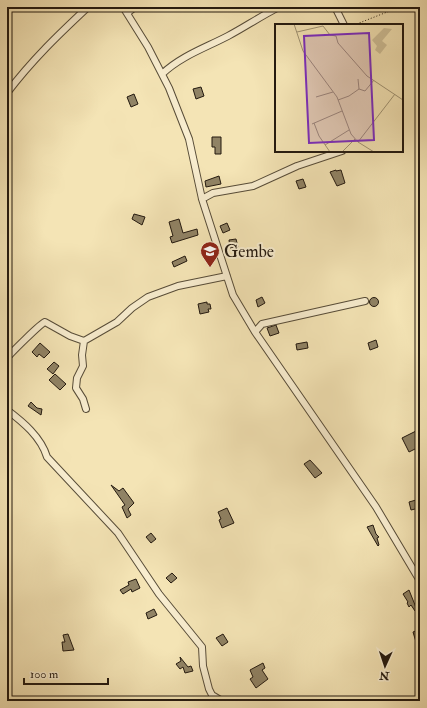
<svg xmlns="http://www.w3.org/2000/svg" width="427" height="708" font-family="'IM FELL Double Pica',serif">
  <rect width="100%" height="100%" fill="#f4e4b5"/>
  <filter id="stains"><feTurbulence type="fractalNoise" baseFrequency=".005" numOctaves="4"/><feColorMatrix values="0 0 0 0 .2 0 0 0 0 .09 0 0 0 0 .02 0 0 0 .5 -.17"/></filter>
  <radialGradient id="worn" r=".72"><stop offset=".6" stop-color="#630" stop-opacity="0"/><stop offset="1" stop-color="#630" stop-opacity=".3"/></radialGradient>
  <!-- building -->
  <path fill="#908365" stroke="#23190f" d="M201,87L204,96L196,99L193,89Z
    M134,94L138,104L131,107L127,97Z
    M212,137H221V154H215V147H212Z
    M336,170V171L341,170L345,183L337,186L330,172Z
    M219,176L221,184L206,187L205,181Z
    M303,179L306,187L299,189L296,181Z
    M134,214L145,217L142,225L132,219Z
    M179,219L183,233L197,229L198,235L172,243L170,237L173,236L169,222Z
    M227,223L230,230L223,233L220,226Z
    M236,239L238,247L230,248L229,240Z
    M185,256L187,261L174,267L172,262Z
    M262,297L265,303L258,307L256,300Z
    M369.5 302a4.5 4.5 0 1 1 9 0a4.5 4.5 0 1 1-9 0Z
    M207,302V304H210L211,309H208L209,312L200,314L198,304Z
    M276,325L279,333L270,336L267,328Z
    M376,340L378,347L370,350L368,343Z
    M307,342L308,348L297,350L296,344Z
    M40,343L50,352L44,358L39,354L37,357L32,352Z
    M54,362L59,366L53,374L47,369Z
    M55,374L66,384L60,390L49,380Z
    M31,402L37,408L42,409L41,415L28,406Z
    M418,430L420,437L417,438L420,443L416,445L417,448L409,452L402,438Z
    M310,460L322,473L315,478L304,464Z
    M111,485L119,491L123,488L134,503L128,509L131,515L127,518L122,507L125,505Z
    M416,500L419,508L411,510L409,502Z
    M227,508L234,523L222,528L219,520L221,519L218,512Z
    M373,525L376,534L379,537L377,538L379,545L378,546L367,527Z
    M151,533L156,539L151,543L146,537Z
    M172,573L177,578L171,583L166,578Z
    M136,579L140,588L132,592L131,589L123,594L120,590L129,585L128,582Z
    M409,590L417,610L415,611L411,605L409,607L407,603L408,602L403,594Z
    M154,609L157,615L148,619L146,613Z
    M420,629V640L416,642L413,632Z
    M68,634L74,650L63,651L62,642H65L63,635Z
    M223,634L228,642L222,646L216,638Z
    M180,657L188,667L191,666L193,671L185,673L183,667L180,669L176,664L181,661Z
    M263,663L265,668L262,670L268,679L256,688L250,679L253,677L250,670Z"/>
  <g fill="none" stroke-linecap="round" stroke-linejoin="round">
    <!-- street casing -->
    <g stroke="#574c38" stroke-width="8">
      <path id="street" d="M123,7L148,47L169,88L189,139L202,199L233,295L255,332L376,507L420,581
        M335,7L344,25
        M127,13L135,7
        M162,74C181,56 205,48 228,36C245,27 261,16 279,7
        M7,93C32,60 58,35 88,7
        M202,199L213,193L253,186L297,166L342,151
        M255,332L262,324L365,301
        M7,358C10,354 41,323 45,322L70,336L84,341
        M86,409L83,399L76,388L77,378L83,366L82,355L84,341L117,322L132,308L148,297L178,286L227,276
        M7,410C23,422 41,437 47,457L118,533L159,594L202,647L203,666L209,689L212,695L222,701"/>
    </g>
    <!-- path -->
    <path stroke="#23190f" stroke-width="1" stroke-dasharray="1 2" stroke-linecap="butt" d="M354,25L400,7"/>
    <!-- street -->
    <use href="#street" stroke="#f8edcf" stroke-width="6"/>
  </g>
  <!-- icons -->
  <defs>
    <g id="school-pin" transform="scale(1)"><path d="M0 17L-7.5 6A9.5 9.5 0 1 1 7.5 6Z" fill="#8f2418" stroke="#f8edcf"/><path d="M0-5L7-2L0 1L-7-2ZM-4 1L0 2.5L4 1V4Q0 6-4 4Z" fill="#fff"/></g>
  </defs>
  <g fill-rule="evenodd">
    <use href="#school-pin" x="210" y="251"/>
  </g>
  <g text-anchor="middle" stroke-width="4" stroke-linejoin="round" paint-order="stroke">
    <!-- poi labels -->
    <g font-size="17" fill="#23190f" stroke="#f8edcf" text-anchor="start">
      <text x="224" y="257">Gembe</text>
    </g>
  </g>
  <!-- overview -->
  <g transform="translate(275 24)">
    <rect width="128" height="128" fill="#f4e4b5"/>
    <path d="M109,4L117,5L107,17L112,21L105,30L100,26L102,22L97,16Z" fill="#d0c199"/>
    <path fill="none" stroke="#a09373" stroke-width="1" d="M19,0L28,27L62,73L76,110L83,118L99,128M22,8L48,2L55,11L61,12L63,19L92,52L128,76M84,65L90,67L99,56M41,73L58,68M63,76L74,72L84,65L83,55M39,99L44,112L55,128M37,100L67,87M83,118L120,70M50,121L74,106M67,128L80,115"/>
    <path fill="#7b2cbf" fill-opacity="0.15" stroke="#7b2cbf" stroke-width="2" d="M94,9L99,116L34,119L29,12Z"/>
    <rect width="128" height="128" fill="none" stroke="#23190f" stroke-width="2"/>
  </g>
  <!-- margin -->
  <rect width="427" height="708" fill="none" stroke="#f4e4b5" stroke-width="24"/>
  <rect x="8" y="8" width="411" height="692" fill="none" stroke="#23190f" stroke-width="2"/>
  <rect x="12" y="12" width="403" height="684" fill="none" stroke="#23190f"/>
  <!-- north arrow -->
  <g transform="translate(385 666) rotate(183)" stroke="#f8edcf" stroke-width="3" paint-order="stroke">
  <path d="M0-3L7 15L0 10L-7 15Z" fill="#23190f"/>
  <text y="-6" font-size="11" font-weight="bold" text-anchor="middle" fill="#23190f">N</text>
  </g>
  <!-- scale -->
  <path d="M24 678v6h84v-6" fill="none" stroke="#23190f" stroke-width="2"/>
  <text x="30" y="678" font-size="12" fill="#23190f" stroke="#f8edcf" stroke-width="3" paint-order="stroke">100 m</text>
  <rect width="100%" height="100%" filter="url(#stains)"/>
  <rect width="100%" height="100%" fill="url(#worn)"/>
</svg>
